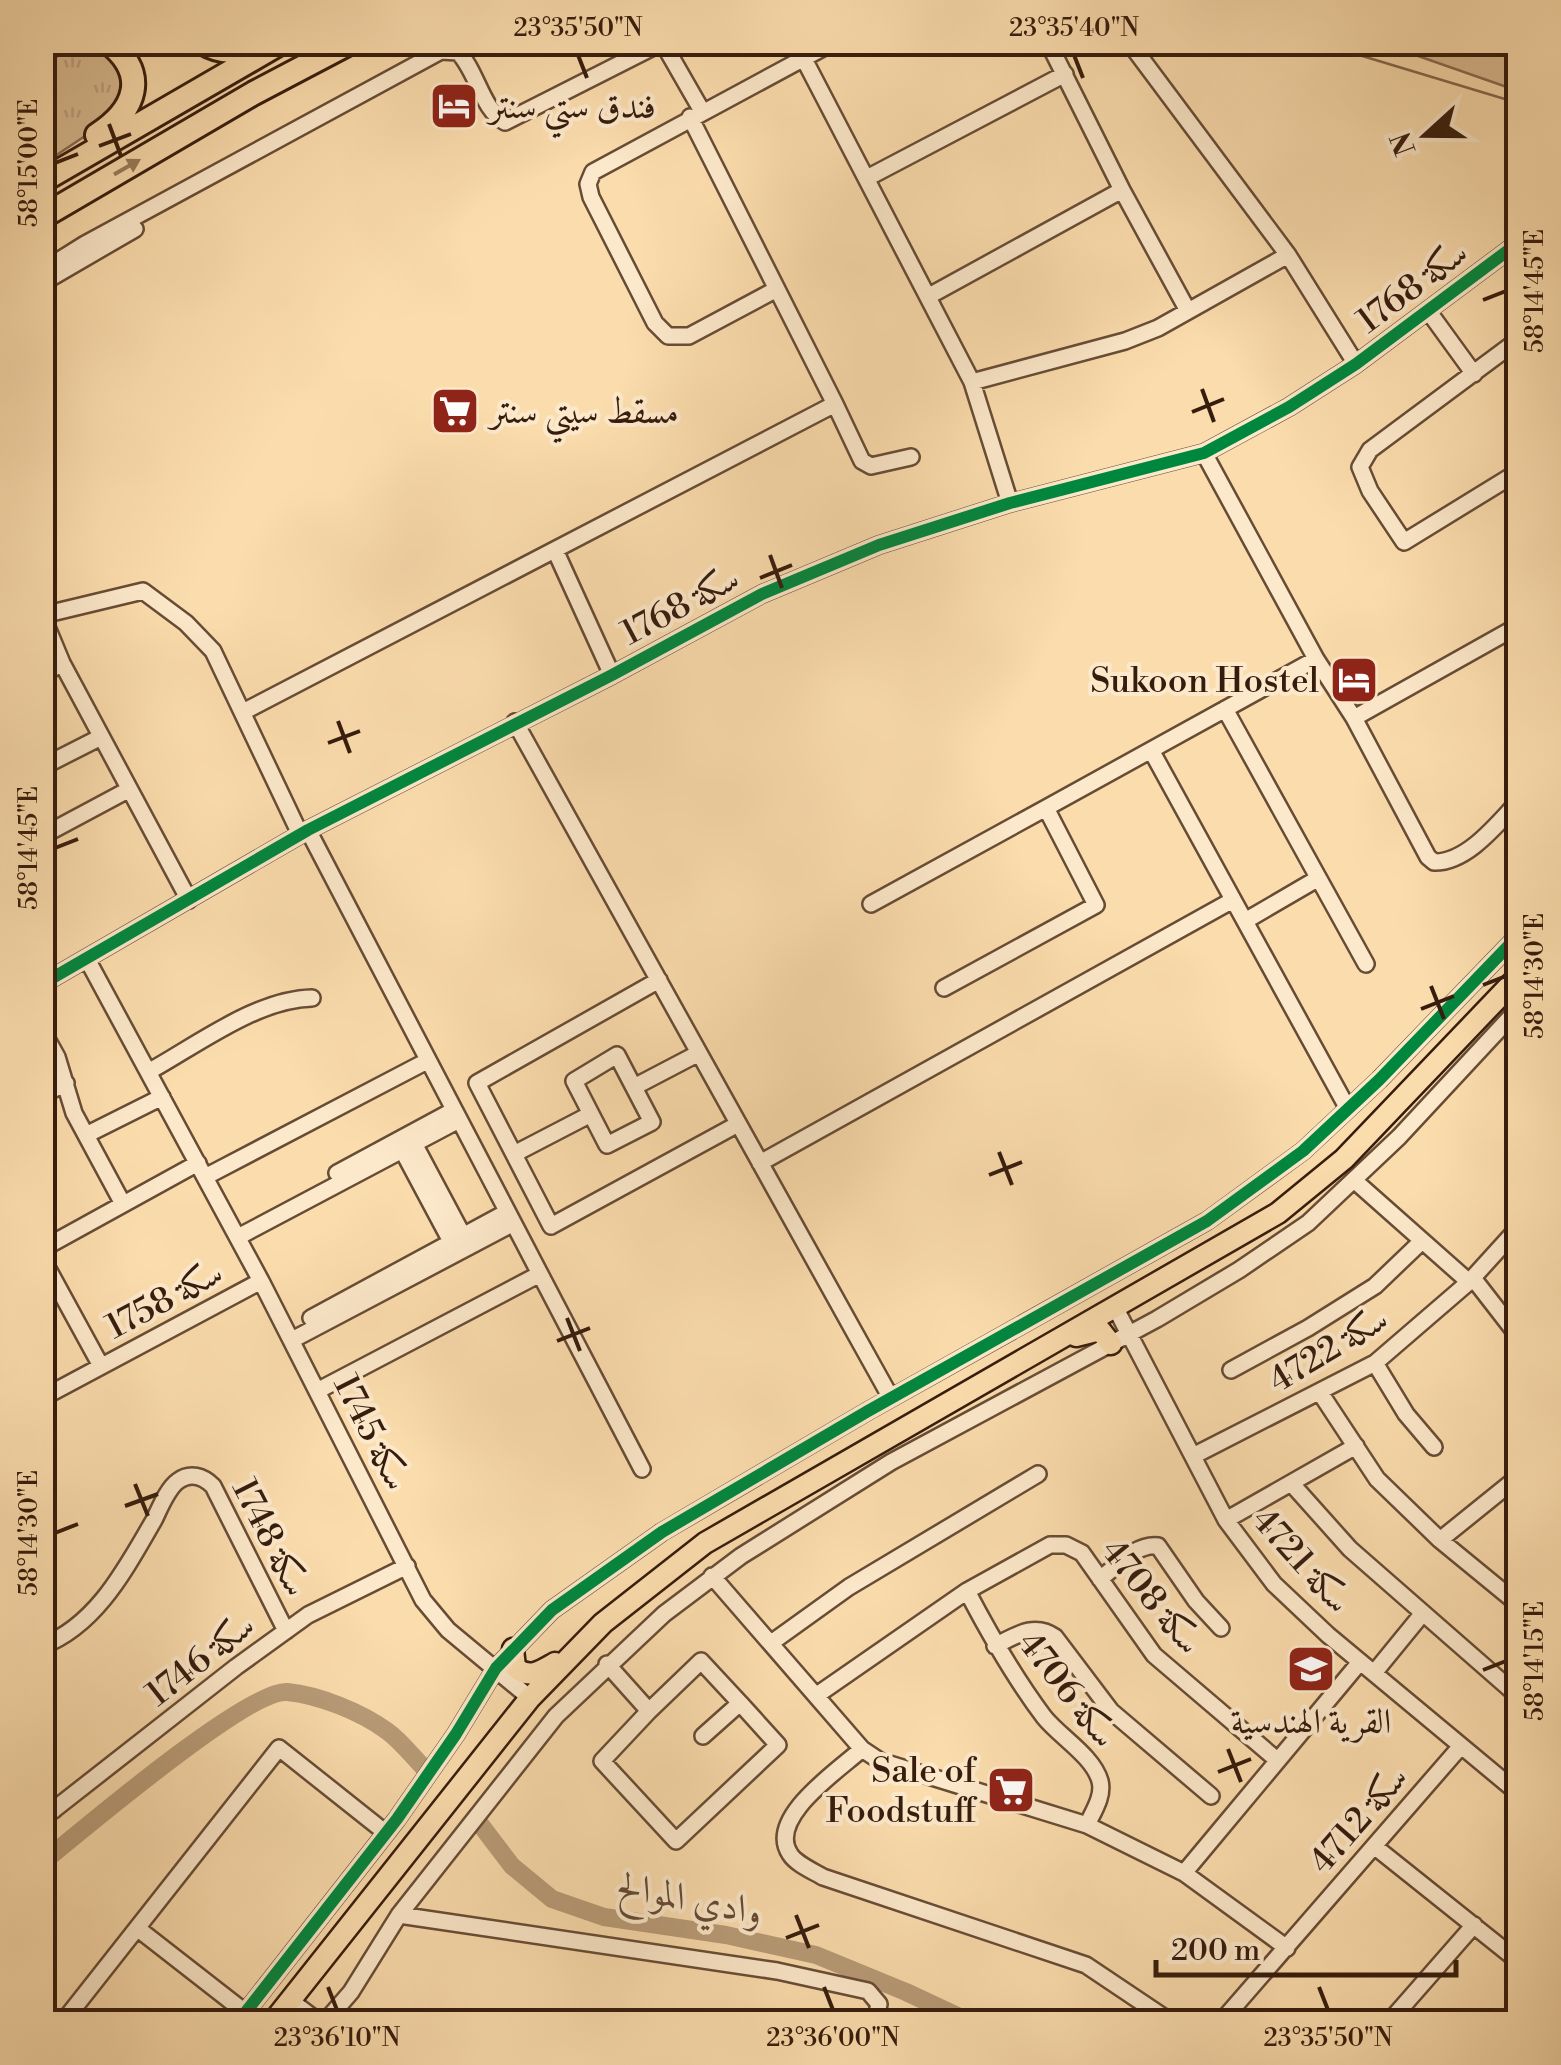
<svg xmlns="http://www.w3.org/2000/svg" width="1561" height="2065" font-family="'Libre Bodoni',Amiri,serif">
  <defs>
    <pattern id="grass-tufts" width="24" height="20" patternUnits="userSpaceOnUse" patternTransform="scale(2.5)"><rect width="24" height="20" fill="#dabb92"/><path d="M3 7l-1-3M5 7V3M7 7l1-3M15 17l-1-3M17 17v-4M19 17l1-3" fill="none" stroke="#bca07d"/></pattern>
  </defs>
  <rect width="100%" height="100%" fill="#fbdcad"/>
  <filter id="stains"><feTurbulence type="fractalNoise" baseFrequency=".002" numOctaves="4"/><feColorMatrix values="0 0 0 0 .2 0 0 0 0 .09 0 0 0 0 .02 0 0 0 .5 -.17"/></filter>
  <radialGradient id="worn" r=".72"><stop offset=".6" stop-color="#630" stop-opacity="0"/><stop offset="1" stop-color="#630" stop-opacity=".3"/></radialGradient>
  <!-- grass -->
  <path fill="url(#grass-tufts)" stroke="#886c50" stroke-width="2.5" d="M82,44L98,45L112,52L127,94L91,132L43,164L42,63Z"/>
  <!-- park -->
  <path fill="#dabb92" stroke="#886c50" stroke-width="2.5" d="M1381,43H1518V91Z"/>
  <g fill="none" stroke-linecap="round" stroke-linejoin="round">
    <!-- stream -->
    <path stroke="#84684d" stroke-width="2.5" d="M1316,42L1518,103"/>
    <!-- river -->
    <path stroke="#b89b77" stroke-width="18" d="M480,1824L512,1866L552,1899L604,1917L726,1935L816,1955L906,1992L970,2022
      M42,1863C80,1832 248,1689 287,1692C319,1695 361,1712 387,1731C401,1741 413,1757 425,1769"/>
    <!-- minor casing -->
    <g stroke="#674c35" stroke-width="20">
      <path id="minor" d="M1048,42L1122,190L1188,311
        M1129,42L1288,255L1356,364
        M663,43L702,111
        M804,59L972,382L1010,503
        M867,178L1065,74
        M42,271L85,244L441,51L458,52C477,71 482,110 505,122L663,42
        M42,283L135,229
        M777,289L689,336H668L655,323L591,197L588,184L593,172L834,42
        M929,296L1122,190
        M1429,312L1474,374
        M1518,340L1370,450L1360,467L1370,491L1404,542L1518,472
        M972,382L1125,341L1158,328L1288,255
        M835,404L862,461L871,466L911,457
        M1204,453L1316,659L1354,718L1428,857L1434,862C1467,863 1498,823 1518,802
        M555,550L612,675
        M42,615L62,663L189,900
        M43,615L143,591L186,623L213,651L300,834
        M42,675L62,663
        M1225,709L1366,964
        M243,712L835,404L690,117
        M1354,718L1518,626
        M515,722L891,1398
        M1151,750L1348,1109
        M42,767L101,737
        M308,830L642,1469
        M42,836L128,790
        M871,904L1046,808
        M1245,921L1317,879
        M87,959L261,1281L423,1600L448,1630L530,1698
        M659,980L477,1083L551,1226L738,1124
        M42,984L308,830L612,675L762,594L879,545L1010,503L1204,453L1289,407L1356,364L1518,243
        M944,988L1096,905L1046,808L1316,659
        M42,1030L57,1057L74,1113L123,1204
        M148,1072C197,1045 257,999 312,998
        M634,1087L699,1053
        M42,1095L66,1083
        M86,1135L162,1097
        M410,1136L467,1243
        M399,1144L454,1247
        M514,1154L591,1114L574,1081L617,1055L652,1122L607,1145L591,1114
        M760,1163L1233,900
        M337,1173L452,1111
        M205,1177L427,1061
        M1355,1181L1469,1282
        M238,1237L457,1121
        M42,1249L198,1163
        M42,1258L101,1366
        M1473,1278L1518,1336
        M1115,1307L1226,1520L1274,1584L1328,1635L1518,1793
        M311,1318L505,1213
        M292,1340L512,1224
        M1375,1363L1406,1414L1434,1447
        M1231,1370L1308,1328L1375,1286L1422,1241
        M317,1391L538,1275
        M1321,1394L1377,1479L1440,1540L1518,1604
        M42,1398L261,1281
        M1193,1456L1375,1363L1469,1282L1518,1228
        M1291,1483L1350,1549L1518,1696
        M1226,1520L1356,1446
        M1440,1540L1518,1477
        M712,1576L862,1749L880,1761L1087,1825L1184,1873L1287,1948
        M1100,1579C1116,1567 1136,1543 1158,1546L1196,1601L1221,1628
        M967,1591C990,1635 1014,1677 1044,1717C1060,1737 1093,1756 1100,1781C1104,1796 1093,1812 1087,1825
        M771,1643L849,1587L1038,1474
        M42,1646C97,1625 126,1568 154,1520C160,1508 167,1489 178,1481C190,1472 203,1476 213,1486L286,1631
        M995,1646C1015,1636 1034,1622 1055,1637L1111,1711L1211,1796
        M607,1664L649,1711L602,1761L676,1841L778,1745L740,1703L703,1736
        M1374,1673L1423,1613
        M817,1695L967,1591L1050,1545H1066L1082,1553L1154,1655L1277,1760
        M649,1711L701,1661L740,1703
        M862,1749C839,1770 766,1818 790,1854C796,1864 813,1871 823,1877L1086,1965L1171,2022
        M42,1792L54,1810
        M42,1819L236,1667L308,1615L407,1566
        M1374,1846L1518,1961
        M1184,1873L1360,1662
        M399,1915L777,1971L868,1991L879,2004L875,2022
        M137,1928L246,2013
        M291,2001L319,2022
        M63,2022L279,1748L386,1833
        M238,2022L397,1819L456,1734L496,1668L552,1610L662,1532L868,1411L1207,1221L1303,1151L1379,1080L1518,936
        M325,2022L351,1992L399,1915L556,1716L664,1614L741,1556L891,1462L1157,1319L1239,1270L1308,1223L1399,1137L1518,1009
        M1221,2022L1461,1746
        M1389,2022L1474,1925"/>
    </g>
    <!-- major casing -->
    <g stroke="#361c0d" stroke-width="25">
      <path id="major" d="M1076,1336L1100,1330L1111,1344
        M513,1649L515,1667C529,1680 541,1671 555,1663
        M273,2022L530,1698L603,1623L705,1543L1278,1213L1344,1159L1518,977"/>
    </g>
    <!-- highway casing -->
    <g stroke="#361c0d" stroke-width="28">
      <path id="highway" d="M202,42C223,55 240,52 262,42
        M42,50L56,42
        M97,135C136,110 149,74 108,42
        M42,181L282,42
        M42,217L254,93L351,42"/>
    </g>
    <!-- minor -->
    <use href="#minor" stroke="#fce8ca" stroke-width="15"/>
    <!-- major -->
    <use href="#major" stroke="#fbdcad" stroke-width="20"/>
    <!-- highway -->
    <use href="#highway" stroke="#fbdcad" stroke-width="22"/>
    <!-- cycleway casing -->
    <g stroke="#fce8ca" stroke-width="19">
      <path id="cycleway" d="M42,984L308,830L612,675L762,594L879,545L1010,503L1204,453L1289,407L1356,364L1518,243
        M238,2022L397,1819L456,1734L496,1668L552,1610L662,1532L868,1411L1207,1221L1303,1151L1379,1080L1518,936"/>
    </g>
    <!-- cycleway -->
    <use href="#cycleway" stroke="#00873e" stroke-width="12"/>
  </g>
  <!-- one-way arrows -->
  <defs><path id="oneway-solid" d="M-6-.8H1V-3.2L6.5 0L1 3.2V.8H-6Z" transform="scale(2.5)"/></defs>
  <use fill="#987c5d" href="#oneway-solid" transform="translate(127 167) rotate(-30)"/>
  <!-- ticks -->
  <path fill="none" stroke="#361c0d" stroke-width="4" d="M578,55L587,78M1074,55L1083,78M109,124L121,156M99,146L131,134M55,163L78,154M1483,300L1506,291M1202,389L1214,422M1192,412L1224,399M770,555L782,588M760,578L792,565M338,721L350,753M328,743L360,731M55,848L78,839M1483,985L1506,976M1431,986L1444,1019M1421,1009L1454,996M999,1152L1012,1185M989,1175L1022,1162M567,1318L580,1351M557,1341L590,1328M135,1484L148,1516M125,1506L158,1494M55,1533L78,1524M1483,1670L1506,1661M1228,1749L1241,1782M1218,1772L1251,1759M796,1915L809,1948M786,1938L819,1925M328,1987L337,2010M824,1987L833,2010M1319,1987L1328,2010"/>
  <!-- icons -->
  <defs>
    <g id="hotel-square" transform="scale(2.5)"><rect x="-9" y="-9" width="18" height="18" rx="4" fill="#8f2418" stroke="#fce8ca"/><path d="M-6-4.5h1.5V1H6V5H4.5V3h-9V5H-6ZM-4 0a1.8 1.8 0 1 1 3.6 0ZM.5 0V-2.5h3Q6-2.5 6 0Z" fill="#fff"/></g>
    <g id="supermarket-square" transform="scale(2.5)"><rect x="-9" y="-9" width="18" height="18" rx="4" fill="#8f2418" stroke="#fce8ca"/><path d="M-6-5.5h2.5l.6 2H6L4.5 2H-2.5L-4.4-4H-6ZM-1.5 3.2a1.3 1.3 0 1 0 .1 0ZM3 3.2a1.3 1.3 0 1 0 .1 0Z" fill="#fff"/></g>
    <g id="school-square" transform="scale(2.5)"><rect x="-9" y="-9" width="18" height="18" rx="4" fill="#8f2418" stroke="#fce8ca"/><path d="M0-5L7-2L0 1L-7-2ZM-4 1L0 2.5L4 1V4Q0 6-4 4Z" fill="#fff"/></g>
  </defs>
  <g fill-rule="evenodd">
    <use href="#hotel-square" x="454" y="106"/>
    <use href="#supermarket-square" x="455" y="411"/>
    <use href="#hotel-square" x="1354" y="680"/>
    <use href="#school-square" x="1311" y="1669"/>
    <use href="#supermarket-square" x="1011" y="1790"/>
  </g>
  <g text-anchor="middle" stroke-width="8" stroke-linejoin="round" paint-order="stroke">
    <!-- poi labels -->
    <g font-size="35" fill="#361c0d" stroke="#fce8ca" text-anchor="start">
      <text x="489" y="118">فندق ستي سنتر</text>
      <text x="490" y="423">مسقط سيتي سنتر</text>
      <text x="1319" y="692" text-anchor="end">Sukoon Hostel</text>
      <text x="1311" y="1733" text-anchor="middle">القرية الهندسية</text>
      <text x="976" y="1782" text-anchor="end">Sale of<tspan x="976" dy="40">Foodstuff</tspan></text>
    </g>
    <!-- street labels -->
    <g font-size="35" fill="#361c0d" stroke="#fce8ca">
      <text transform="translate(1412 286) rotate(-37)" y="12">سكة 1768</text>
      <text transform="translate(680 605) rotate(-28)" y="12">سكة 1768</text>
      <text transform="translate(164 1299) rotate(-28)" y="12">سكة 1758</text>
      <text transform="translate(1328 1349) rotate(-31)" y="12">سكة 4722</text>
      <text transform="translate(372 1432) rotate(63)" y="12">سكة 1745</text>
      <text transform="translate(271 1537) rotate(63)" y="12">سكة 1748</text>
      <text transform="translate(1302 1560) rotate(48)" y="12">سكة 4721</text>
      <text transform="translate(1152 1596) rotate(51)" y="12">سكة 4708</text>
      <text transform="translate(200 1659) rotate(-38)" y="12">سكة 1746</text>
      <text transform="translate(1068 1689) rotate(52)" y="12">سكة 4706</text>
      <text transform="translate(1358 1819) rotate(-49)" y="12">سكة 4712</text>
    </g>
    <!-- water labels -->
    <g font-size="38" font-style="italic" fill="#644832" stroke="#fce8ca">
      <text transform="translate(691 1898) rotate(11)" y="13">وادي الموالح</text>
    </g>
  </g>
  <!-- margin -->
  <rect width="1561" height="2065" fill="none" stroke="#fbdcad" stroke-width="110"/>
  <!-- north arrow -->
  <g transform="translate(1426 135) rotate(249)" stroke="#fce8ca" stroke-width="8" paint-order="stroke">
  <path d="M0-8L18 38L0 25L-18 38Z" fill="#361c0d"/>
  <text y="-15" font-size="28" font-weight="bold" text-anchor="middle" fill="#361c0d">N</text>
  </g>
  <!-- scale -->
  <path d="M1156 1960v15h300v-15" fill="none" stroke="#361c0d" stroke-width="5"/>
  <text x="1171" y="1960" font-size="30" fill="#361c0d" stroke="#fce8ca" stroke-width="8" paint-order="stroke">200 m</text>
  <rect x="55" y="55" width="1451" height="1955" fill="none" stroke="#361c0d" stroke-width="4"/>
  <g font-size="25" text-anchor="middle" fill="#361c0d">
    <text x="578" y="36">23°35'50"N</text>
    <text x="1074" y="36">23°35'40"N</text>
    <text transform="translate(28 163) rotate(-90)" y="9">58°15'00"E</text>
    <text transform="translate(1534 291) rotate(-90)" y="9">58°14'45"E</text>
    <text transform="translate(28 848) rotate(-90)" y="9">58°14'45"E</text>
    <text transform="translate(1534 976) rotate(-90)" y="9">58°14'30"E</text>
    <text transform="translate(28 1533) rotate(-90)" y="9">58°14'30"E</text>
    <text transform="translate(1534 1661) rotate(-90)" y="9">58°14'15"E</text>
    <text x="337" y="2046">23°36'10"N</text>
    <text x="833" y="2046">23°36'00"N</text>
    <text x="1328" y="2046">23°35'50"N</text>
  </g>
  <rect width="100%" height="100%" filter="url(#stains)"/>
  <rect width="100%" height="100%" fill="url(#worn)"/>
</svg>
